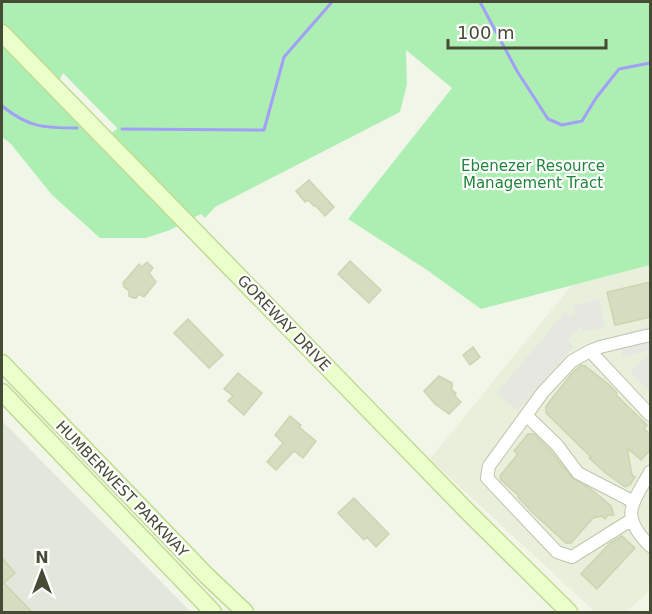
<svg xmlns="http://www.w3.org/2000/svg" width="652" height="614" font-family="'DejaVu Sans',sans-serif">
  <rect width="100%" height="100%" fill="#f2f6e9"/>
  <!-- residential -->
  <path fill="#e8efda" d="M650,265V590L626,612H595L430,459L571,286Z"/>
  <!-- industrial -->
  <path fill="#e3e6da" d="M2,421L191,612H2Z"/>
  <!-- green -->
  <path fill="#adefb2" fill-rule="evenodd" d="M2,2H650V265L481,309L427,270L348,219L452,88L406,50L407,84L400,112L215,207L205,218L201,214L170,230L146,238H100L52,195L11,144L2,137ZM63,73L117,128V129L104,138L57,84Z"/>
  <!-- parking -->
  <path fill="#e6e7e1" d="M599,300L605,327L582,332V325L567,341L574,346L518,410L496,394L565,312L569,316L575,315L574,305Z
    M650,326V350L623,357L621,348L616,349L613,336Z
    M649,354L650,355V393L630,372Z"/>
  <g fill="none" stroke-linecap="round" stroke-linejoin="round">
    <!-- stream -->
    <path stroke="#a29ff9" stroke-width="3" d="M480,2L517,71L548,119L562,125L582,121L596,98L619,69L650,63
      M2,106C28,127 43,128 77,128
      M122,129L264,130L284,57L332,2"/>
  </g>
  <!-- building -->
  <path fill="#d5dcbf" stroke="#ccd5af" stroke-width="1.5" d="M309,180L334,207L325,216L315,205L314,206L308,200L305,202L296,191Z
    M350,261L381,290L369,303L338,274Z
    M147,262L153,268L149,273L156,282L144,297L139,294L136,298H133L129,296V291L124,287L123,283L139,264L142,267Z
    M651,282V317L615,325L607,292Z
    M188,319L223,355L209,368L174,333Z
    M473,347L480,357L470,365L463,355Z
    M581,365L585,366L607,383L617,393L616,395L647,425L644,429L651,435V449L641,460L627,448L632,475L635,477L630,485L625,487L607,474L589,458L591,457L546,413V407L550,401L573,372Z
    M238,373L262,393L244,415L228,401L233,396L224,389Z
    M439,376L452,383V390L456,393L454,395L461,402L449,414L435,404L424,391Z
    M290,416L301,425L299,427L316,441L303,458L294,451L276,470L267,462L283,443L275,435Z
    M528,434H534L550,450L572,478L591,489L611,506L614,515H608L605,519L602,516L593,518L571,543H566L532,512L518,497L519,496L501,480L500,476L518,454L514,451Z
    M354,498L389,534L376,547L367,537L364,540L338,513Z
    M622,536L635,548L597,589L581,574L610,543Z
    M2,558L15,573L4,583L32,612H2Z"/>
  <g fill="none" stroke-linecap="round" stroke-linejoin="round">
    <!-- street casing -->
    <g stroke="#bfc6ad" stroke-width="14">
      <path id="street" d="M590,351L600,347L650,335
        M527,416L557,445L578,473L634,502
        M650,472C632,505 619,515 650,546
        M631,520L572,557L557,552L487,478L489,466L543,392L572,361L590,351L650,415"/>
    </g>
    <!-- secondary casing -->
    <g stroke="#c0db93" stroke-width="19">
      <path id="secondary" d="M2,33L470,514L569,612
        M2,363L207,576L245,612
        M2,392L213,612"/>
    </g>
    <!-- street -->
    <use href="#street" stroke="#fff" stroke-width="12"/>
    <!-- secondary -->
    <use href="#secondary" stroke="#eaffca" stroke-width="16"/>
  </g>
  <g text-anchor="middle" stroke-width="4.5" stroke-linejoin="round" paint-order="stroke">
    <!-- park labels -->
    <g font-size="15" fill="#21853a" stroke="#fff">
      <text x="533" y="171">Ebenezer Resource<tspan x="533" dy="17">Management Tract</tspan></text>
    </g>
    <!-- street labels -->
    <g font-size="15" fill="#464b36" stroke="#fff">
      <text transform="translate(284 323) rotate(46)" y="5">GOREWAY DRIVE</text>
      <text transform="translate(122 489) rotate(46)" y="5">HUMBERWEST PARKWAY</text>
    </g>
  </g>
  <!-- border -->
  <rect width="652" height="614" fill="none" stroke="#464b36" stroke-width="6"/>
  <!-- north arrow -->
  <g transform="translate(42 572)" stroke="#ffffff" stroke-width="4.5" paint-order="stroke">
  <path d="M0-4.5L10 22L0 15L-10 22Z" fill="#464b36"/>
  <text y="-9" font-size="16" font-weight="bold" text-anchor="middle" fill="#464b36">N</text>
  </g>
  <!-- scale -->
  <path d="M448 39v9h158v-9" fill="none" stroke="#464b36" stroke-width="3"/>
  <text x="457" y="39" font-size="18" fill="#464b36" stroke="#ffffff" stroke-width="4.5" paint-order="stroke">100 m</text>
</svg>
